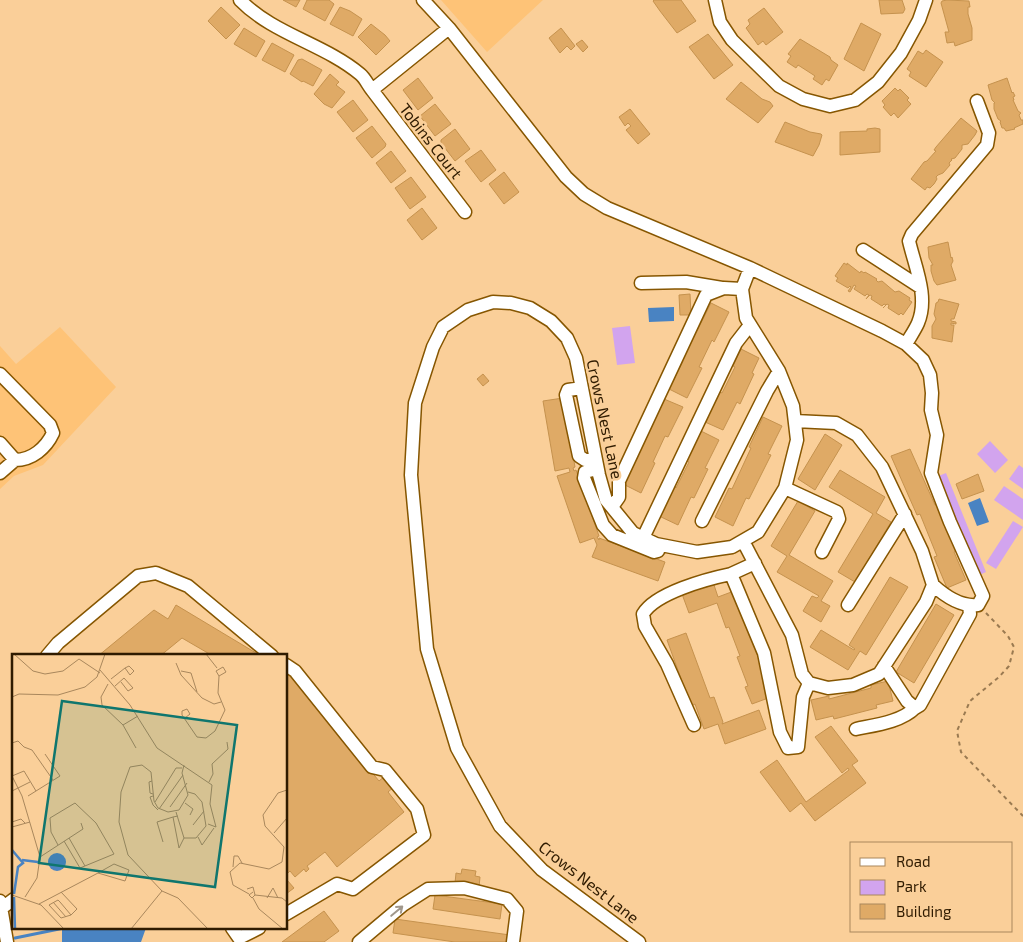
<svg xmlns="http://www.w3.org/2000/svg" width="1023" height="942" font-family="'Exo 2',sans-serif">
  <rect width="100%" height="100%" fill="#facf99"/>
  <!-- built -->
  <path fill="#fec377" d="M441,0H543L487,52Z
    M60,327L116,387L43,465L14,476L0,489V346L16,364Z"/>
  <!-- green -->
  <path fill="#d2a4ee" d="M630,326L635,363L617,365L612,328Z
    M990,441L1008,460L995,473L977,454Z
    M1019,465L1023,468V489L1009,479Z
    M946,473L986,572L977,576L936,477Z
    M1004,486L1023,499V520L994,500Z
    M1013,521L1023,527L996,569L986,563Z"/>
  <!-- water -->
  <path fill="#4983c2" d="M674,307V321L649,322L648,308Z
    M980,498L989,522L977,526L968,503Z
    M62,928H146L141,942H62Z"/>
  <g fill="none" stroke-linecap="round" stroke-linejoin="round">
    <!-- stream -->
    <path stroke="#4983c2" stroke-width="3" d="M15,938L64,928"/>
  </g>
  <!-- building -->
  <path fill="#dfaa66" stroke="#c5924e" d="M283,0H300L296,7Z
    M307,0H329L334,4L325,21L303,9Z
    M654,0H681L696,21L677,33L660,11L653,1Z
    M879,0H902L905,9L903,13L881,14Z
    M947,0L969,1L970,7H968V14L972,28V40L955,46L954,42L947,43L945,32H949L941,3L942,1Z
    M221,7L240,25L226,39L208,21Z
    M340,7L350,11L362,19L353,36L330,24Z
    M764,8L783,32L766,45L763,41L758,45L746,28L750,24L748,20Z
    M861,23L881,34L864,71L844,59Z
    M371,24L385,35L390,41L376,55L358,37Z
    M244,28L265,41L256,57L234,44Z
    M561,28L575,46L571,50L567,46L560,53L549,38Z
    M708,34L733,65L714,79L689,47Z
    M800,39L830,57L831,60L838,65L829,81L826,79L822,85L813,79L815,76L812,74L798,65L796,68L787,62L791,56L788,54Z
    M582,40L588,47L583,52L576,44Z
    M272,43L294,55L285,72L262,60Z
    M926,50L943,62L926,87L909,76L911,72L907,69L918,51L923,54Z
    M302,59L322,70L313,86L303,81L302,82L290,74L298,60Z
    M330,74L339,82L336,85L345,92L332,108L324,104L314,94Z
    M418,78L433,98L418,110L403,90Z
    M1007,78L1012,93L1013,92L1015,96L1013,97L1014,100H1013L1018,111L1021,113L1019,115L1021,120H1023V124L1014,128L1015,129L1006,131L1004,128H1002L1000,122L1001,121L998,119L994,109V103H995L992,100L988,85Z
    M741,82L762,99L770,102L773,106L758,123L726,99Z
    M895,88L898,91L900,89L909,98L907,100L911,104L898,118L894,113L891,116L883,107L885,105L882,101Z
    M353,100L368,120L353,132L337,112Z
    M435,104L451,124L435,136L420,116Z
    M630,109L650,134L638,144L626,130L631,126L628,123L625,126L619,117Z
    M961,118L977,131L975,135L968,144L962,145V149L955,158L951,159L952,160L949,163L950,165L943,173L938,175L936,177L937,179L934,184L930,188L927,187L925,190L911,179L924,162L927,161L936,151L934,150L936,147Z
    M785,122L810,132L821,134L822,135L819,145L813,156L775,142Z
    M372,126L386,144L385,147L372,158L356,138Z
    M875,128L880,129V152L840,155V132L867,131V129Z
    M455,129L470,149L455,161L441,143V140Z
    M481,150L496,170L481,182L465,161Z
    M391,151L406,171L391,183L376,163Z
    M504,172L519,192L504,204L489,184Z
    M411,177L426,197L410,209L395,188Z
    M422,208L437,228L422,240L407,220Z
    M948,242L951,258L952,257L953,261L951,265L956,280L937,285L934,281L931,271V265H933L929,258L928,247Z
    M844,263L847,265V263L860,273L861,271L864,273L865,272L877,279L876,280L878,282L882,281L895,292L899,291L910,298L909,300L912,302L903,315L901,313L899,315L888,308L889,305L887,304L883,308L886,305L884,304L882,306L871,299L872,296L870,295L866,299L869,295L867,294L865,296L854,289L856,286L854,285L850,292L848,291L851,287L850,286L848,288L836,281L838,278L835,276Z
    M690,294L691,315H680L679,295Z
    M939,299L959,304L954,319H951V321L956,322V324L951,323V325H954L952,342L932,338V326L936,319L934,314L936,303L938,302Z
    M711,303L729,312L714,342L712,340L699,367L702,368L687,398L669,389L683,361L680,360L695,330L697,331Z
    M741,349L759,358L752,373L754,374L740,404L737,402L723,430L705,422L720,392L722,393L735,367L733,366Z
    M483,374L489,381L483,386L477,379Z
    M563,398L575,467L573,468L574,471L576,470L599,536L597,537L599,540V538L665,562L658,581L592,557L597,545L594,538L580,543L557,476L570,472L569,468L555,471L543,401Z
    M664,399L683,407L668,437L665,436L653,462L655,463L641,493L623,484Z
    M763,417L782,426L768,454L771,455L749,499L746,498L733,526L715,517L729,488L732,489L751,448L749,447Z
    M701,431L719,440L705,468L708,469L694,498L691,497L678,525L659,516L674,486L676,488L689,462L686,460Z
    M825,434L842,445L815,490L798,479Z
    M910,449L935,505L938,504L957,550L954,552L966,580L947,588L934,557L937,556L920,514L917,515L891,456Z
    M840,470L885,497L876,513L891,522L855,582L838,572L873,514L829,487Z
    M978,474L984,491L962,499L956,484Z
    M798,501L815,511L789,555L833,581L821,601L830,606L821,622L803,611L812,596L817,598L819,596L777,572L787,556L771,546Z
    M890,577L908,587L866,655L860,651L848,670L810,647L821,630L854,650L855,649L849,645Z
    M713,582L718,597L734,591L767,679L771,697L752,704L745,687L748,686L737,657L740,656L729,627L726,628L717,603L689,613L682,594Z
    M936,604L954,615L914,683L896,672Z
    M176,605L261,656H213L182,638L160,656H98L154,610L168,619Z
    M686,633L710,698L714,697L723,722L722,724L759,710L766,729L725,744L718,724L704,729L695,704L691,706L667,640Z
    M286,671L292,675L379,781L386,775L395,786L388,792L404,812L337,867L325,852L307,866L309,869L306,872L304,869L295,877L290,871L286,875Z
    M888,681L893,701L876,705L877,708L834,719L833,716L816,720L811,700L829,696V699L871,688V685Z
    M831,726L858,761L852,765L866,783L815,821L801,803L790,812L760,772L777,760L806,802L849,770L848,768L842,773L815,737Z
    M462,869L476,871L475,876L480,877L479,887L455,883L456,873L461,874Z
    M287,880L294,888L286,894V881Z
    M435,895L502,904L500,919L433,909Z
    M324,911L339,931L324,942H282Z
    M395,919L510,935L509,942H455L393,933Z"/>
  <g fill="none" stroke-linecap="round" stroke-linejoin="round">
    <!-- minor casing -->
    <g stroke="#865601" stroke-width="15">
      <path id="minor" d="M240,0C273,34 324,44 360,74C365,78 368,85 372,90
        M423,0L449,28L566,177L584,194L607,208L750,268L882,331L906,344L923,360L930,375L932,393L931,410L937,435L931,473L950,522L983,596L978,605C961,607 945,596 933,585
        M715,0L720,22L732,40L779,86L803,99L830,106L855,100L878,82L901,53L919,20L926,0
        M449,28L372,90L465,212
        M863,250L920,287
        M641,283L686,282L722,288
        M906,344C910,337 915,330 918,323C929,297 915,267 909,241L912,234L987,145L989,133L977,101
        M0,374L50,425L53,433C46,448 32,460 15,460L0,473
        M582,388L568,390L566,395L579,456L585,460L595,458
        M0,443L15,460
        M597,469L585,472L584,478L603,525L612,535L654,552L658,551
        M785,488L837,512L839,519L822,552
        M612,507L619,497V481L706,295L724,288L742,289
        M702,521L767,391L779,371
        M643,538L736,343L750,325
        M743,541L792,635L802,674L809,683L828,688L853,685L879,674L926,602L933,585L922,551L882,467L857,435L836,423L795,421
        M755,563L731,574L764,653L780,732L788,748L798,747L803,697L809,683
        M848,605L905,514
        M47,656L58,643L138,576L156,573L188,586L272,656
        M286,665L295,671L372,767L385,770L417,809L424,835L353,889L337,884L286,914
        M884,666L907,701L915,708L920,705L970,614L969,606
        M694,725L667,664L645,626L643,614C655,593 707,579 731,574
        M856,729C875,725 901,722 915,708
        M0,901L7,942
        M2,908L14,899
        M232,928L239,938L259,928
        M359,942L403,905L428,889L464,888L507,899L517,911L513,942
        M639,942L542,870L500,826L457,748L427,649L411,475L415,403L433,347L443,327L468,310L493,302L511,303L530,308L551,321L567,338L576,358L599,475L606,500L633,533L656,544L697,552L732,547L758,532L785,488L797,440L793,406L779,371L746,318L742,289L750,268"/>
    </g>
    <!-- path -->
    <path stroke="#9a7a51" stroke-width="2" stroke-dasharray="4 4" stroke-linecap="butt" d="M986,613L1008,636L1014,647L1009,666L999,677L970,701L957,731L961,752L1023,816"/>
    <!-- minor -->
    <use href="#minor" stroke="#fff" stroke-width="12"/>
  </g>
  <!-- one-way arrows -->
  <defs><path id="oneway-shaft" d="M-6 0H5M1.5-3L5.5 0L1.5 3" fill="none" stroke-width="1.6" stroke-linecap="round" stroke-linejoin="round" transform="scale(1.25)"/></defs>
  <use stroke="#a1988c" href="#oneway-shaft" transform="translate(397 911) rotate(-40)"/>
  <g text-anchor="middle" stroke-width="5" stroke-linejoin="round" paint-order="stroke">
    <!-- street labels -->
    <g font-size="16" fill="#2f1b00" stroke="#facf99">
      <text transform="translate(431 141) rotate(52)" y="6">Tobins Court</text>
      <text transform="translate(605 419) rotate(78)" y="6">Crows Nest Lane</text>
      <text transform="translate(589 882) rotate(38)" y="6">Crows Nest Lane</text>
    </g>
  </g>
  <!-- overview -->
  <g transform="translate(12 654)">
    <rect width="275" height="275" fill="#facf99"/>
    <path d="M36 208a9 9 0 1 1 18 0a9 9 0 1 1-18 0Z" fill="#4983c2"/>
    <path fill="none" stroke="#4983c2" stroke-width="2.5" d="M0,196L11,209L6,213L2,240M10,206L26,208M2,243L3,275"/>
    <path fill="none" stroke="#a9875c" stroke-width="1" d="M2,0L21,17L33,20L51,17L67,5L88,19M194,0L205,14M164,9L169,21L190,44L202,50L209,48M88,16L118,51L145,94L200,131L198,150L204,173L196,170M169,17L179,19L185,38M99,25L113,14L117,12L122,17L118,21L113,14M96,30L89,43L90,51L111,71M103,32L112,24L121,34L116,37L109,28M0,43L7,40L46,41L73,33L85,23L93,0M173,64L178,60L175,55L170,57V61L185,83L194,84L203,77L213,56L206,39L207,22L204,17L211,13L214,18L207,22M0,89L6,87L12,93L20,96L41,126M124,94L111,71L126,62M0,122L10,142L28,203L25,224L13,243M0,122L12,117L24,137M140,127L137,128L138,139L141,140M197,128L201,120L200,110L216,95L215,88M0,137L18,128M16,142L48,122L33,100M141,142L138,143L141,151L146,156M143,148L164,114H170M173,149L181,155L178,161M158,153L175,129M147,155L171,121M164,158L172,184H184L194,172L190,148L183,140L176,138M166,162L161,163L167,194L172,184M0,168L9,165L13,169M181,171L192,157M0,173L18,168M262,179L275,164M186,183L190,191L202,174M57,184L73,212M151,188L145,168L161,163M46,191L39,178L38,164L63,149L84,169L102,200L68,214L52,187M28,203L71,175L69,169M102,210L117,216L113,227L86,219ZM221,213L222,202H226L230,209M235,235L241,233L243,241L240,244L237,241L241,238M150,237L116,201L107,168L109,138L118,113L130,111L139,118L142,147L146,154L156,158L167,156L176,141L170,119L172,111M150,237L166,244L196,275M49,238L65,255L59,261M237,240L221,231L218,218L228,209L257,215L270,208L272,193L253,172L251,161L266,139L275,136M0,241L29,251L52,275M243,241L270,244L275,248M241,244L247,255L271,275M255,244L261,234L266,244M46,246L48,248L59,261L49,264L37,251ZM41,248L54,263M27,250L86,219M119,275L150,237"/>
    <path fill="#0f766e" fill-opacity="0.15" stroke="#0f766e" stroke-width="2.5" d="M50,47L225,71L203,233L27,209Z"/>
    <rect width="275" height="275" fill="none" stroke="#2f1b00" stroke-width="2.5"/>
  </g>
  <!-- legend -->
  <rect x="850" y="842" width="162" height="90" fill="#facf99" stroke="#a9875c"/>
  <rect x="860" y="858" width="25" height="8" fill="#ffffff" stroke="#a9875c"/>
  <text x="896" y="867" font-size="15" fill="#2f1b00">Road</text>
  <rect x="860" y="880" width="25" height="15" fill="#d2a4ee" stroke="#a9875c"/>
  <text x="896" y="892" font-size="15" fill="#2f1b00">Park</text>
  <rect x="860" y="904" width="25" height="15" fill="#dfaa66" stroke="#a9875c"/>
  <text x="896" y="917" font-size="15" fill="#2f1b00">Building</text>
</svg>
